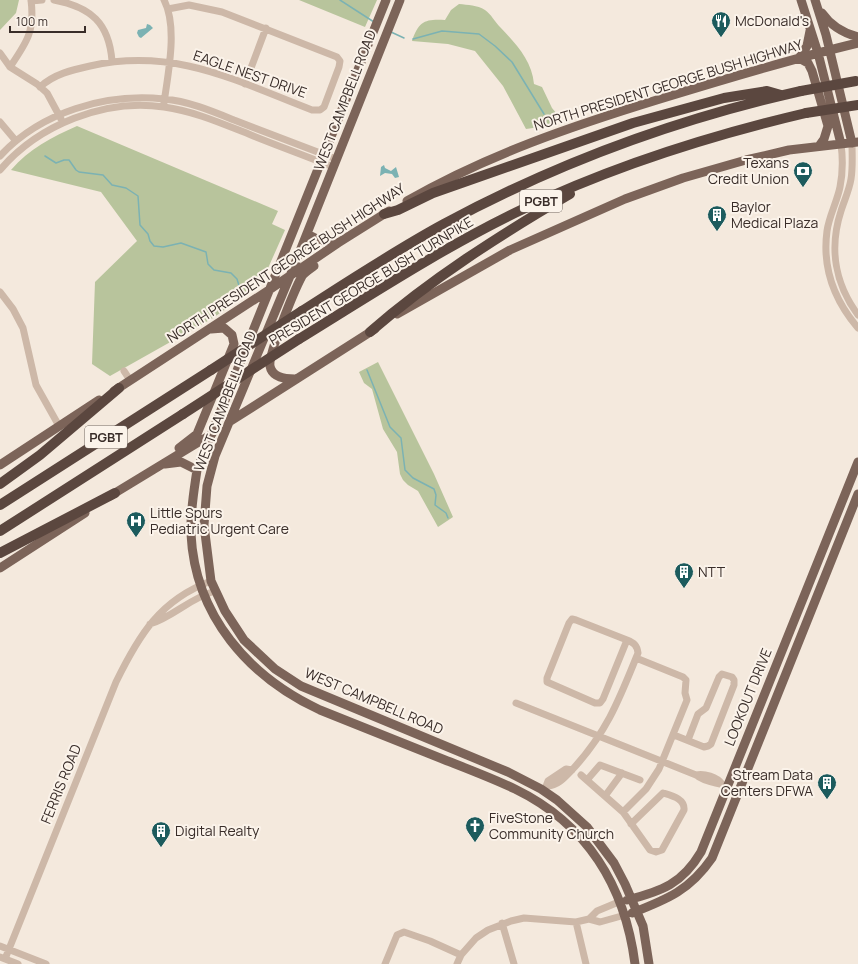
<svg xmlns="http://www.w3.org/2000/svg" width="858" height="964" font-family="Manrope,sans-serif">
  <rect width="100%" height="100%" fill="#f4e9dd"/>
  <!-- green -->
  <path fill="#b8c49c" d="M0,0H19L16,13L0,30Z
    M299,0H377L365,27Z
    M459,4C468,5 477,5 485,10C491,14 495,22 500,27C515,43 532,60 534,84L542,87L552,108L561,119L554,125L526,129L503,86L475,51L448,44L412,41C419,21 425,19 445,20L451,10Z
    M77,126L278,211L272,224L285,230L261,284L213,318L110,376L92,364L95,282L137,241L101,192L11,170C29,149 52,137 77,126Z
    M378,362L434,474L453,517L438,527L418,491L408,485L403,480L400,474L397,452L383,429L372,389L364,383L359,372Z"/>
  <!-- water -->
  <path fill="#7bb2b3" d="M147,24L150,25L153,28L141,38L139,37L137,33L138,30L146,28Z
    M384,165L385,168L391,171L396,167L399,177L395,178L392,174L385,173L380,176L381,167Z"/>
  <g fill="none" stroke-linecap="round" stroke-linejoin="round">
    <!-- stream -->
    <path stroke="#7bb2b3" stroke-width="1.5" d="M340,0L374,22
      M391,32L404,38
      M413,39L442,31L479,34L495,46L512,62L544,114
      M45,156L56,163L64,160H69L76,170L79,172L103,175L112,185L126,188L138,196L140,225L148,234L150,241L154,246L163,247L181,243L206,252L208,264L214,270L231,273L237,279L241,292
      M367,370L390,427L401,438L405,470L413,478L434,489L436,495L435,505L446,513L448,518"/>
    <!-- minor -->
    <path stroke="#cdb8a8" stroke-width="7" d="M54,0C91,7 109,23 112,61
      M31,1L42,0
      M0,53L10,67L37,84L47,93L61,119
      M10,67C27,42 35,31 31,0
      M245,84L266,28
      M40,87C54,74 72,70 90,66C175,47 236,81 312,110H320L324,107L339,67L340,61L337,57L222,12L189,5L168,9
      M164,103C168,73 178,27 164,0
      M0,122L16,141
      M852,143C852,155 853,167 851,179C849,191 844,201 841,211C829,248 835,284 858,315
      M841,144C843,159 843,172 840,187C837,202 829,216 827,231C822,268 835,301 858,328
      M0,156C41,112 105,93 164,99C188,101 212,111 234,120C268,133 302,146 336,159
      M0,170C38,125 105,98 164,107C194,111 223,124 251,135C278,146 306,156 333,167
      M0,292L13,309L23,328L36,385L59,426
      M124,371L130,380
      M150,624C173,617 190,598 215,591
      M516,703L696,775C705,783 717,782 727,786
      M674,735L704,747L708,746L711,744L734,685V680L732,677L722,674L719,677L706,708L698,714L688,740
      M581,775L623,812L650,850L656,852L662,850L684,810C685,799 673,796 663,793L631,824
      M696,775C704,773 717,777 722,784
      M587,780L600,765L640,780
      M548,786C558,786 566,776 572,770C607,732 619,700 638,653C637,645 634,643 627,640L576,620L572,619L569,623L547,678V682L595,703H600L603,699L627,640
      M545,789L548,781L566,769L572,770
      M605,796L622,773
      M623,812L646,789L659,769L687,700L685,693L686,680L683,677L636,658
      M589,919L597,911L621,901
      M576,922L586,964
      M502,923L514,964
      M0,946L46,964
      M0,957L18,964
      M5,959L116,682C139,635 160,600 211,581
      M385,964L397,935L404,932L430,941L461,955
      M457,964L461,955L476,938L488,930L511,921L524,918L576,922L589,919L600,922L625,915"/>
    <!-- major -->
    <path stroke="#7c6459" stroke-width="9" d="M386,0L197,470C194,491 190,512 191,534C195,616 249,677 320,710C362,727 403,743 445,760C468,769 492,778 515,789C587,824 625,886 635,964
      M400,0L290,276L215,456L207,486L204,525L211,581L225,611L244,640L275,669L301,686L508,772L541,789L557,800L587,827L614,863L625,884L643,926L649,964
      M801,0L818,53L841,144
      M815,0L826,35L852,143
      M822,13C831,26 843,33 858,37
      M810,31L807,46L799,58L808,63L812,71L828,126L824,139L819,146
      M407,201C487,155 572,126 660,99C725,79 791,59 858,43
      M307,234L319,240L338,243
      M397,314L510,250L625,199L683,178L746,160L789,150L858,142
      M295,379C286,379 272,378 270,366C268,354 295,289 302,276C305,272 310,269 314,266
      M114,391L269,290L338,243L389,211
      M229,422L375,329
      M179,448L197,434L234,344L232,335L224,328L211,329
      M165,464L181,462L197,470
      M0,465L99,400
      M110,496L212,434
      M0,568L85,513
      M627,900C662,891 682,884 701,852L858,462
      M632,913C668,899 690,890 712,858L858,494"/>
    <!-- highway -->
    <path stroke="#5b473f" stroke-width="10" d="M384,214L398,210L433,193L633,123L724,98L767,91L781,95
      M302,311C349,281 396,250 444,224C557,163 677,119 801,91
      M370,332C431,279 500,235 570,194
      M299,339C372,294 444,247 521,210C611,167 708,136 806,113
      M0,484L40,455L119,388
      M0,505L211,370
      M0,531L183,414
      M0,553L115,493"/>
    <!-- highway-bridge -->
    <path stroke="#5b473f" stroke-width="10" d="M801,91L856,81
      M806,113L858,105
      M211,370L302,311
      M183,414L299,339"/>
  </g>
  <!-- icons -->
  <defs>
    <g id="restaurant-pin" transform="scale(1)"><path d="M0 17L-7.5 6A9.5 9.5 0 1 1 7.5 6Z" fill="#1c5b5d" stroke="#fbf3ea"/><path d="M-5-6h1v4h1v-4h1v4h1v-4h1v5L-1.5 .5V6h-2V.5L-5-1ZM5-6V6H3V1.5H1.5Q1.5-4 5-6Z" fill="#fff"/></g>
    <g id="bank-pin" transform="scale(1)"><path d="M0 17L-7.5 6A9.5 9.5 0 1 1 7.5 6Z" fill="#1c5b5d" stroke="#fbf3ea"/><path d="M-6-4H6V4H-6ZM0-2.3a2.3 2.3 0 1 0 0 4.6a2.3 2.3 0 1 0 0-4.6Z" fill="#fff"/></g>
    <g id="building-pin" transform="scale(1)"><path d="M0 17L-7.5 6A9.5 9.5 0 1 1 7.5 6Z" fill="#1c5b5d" stroke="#fbf3ea"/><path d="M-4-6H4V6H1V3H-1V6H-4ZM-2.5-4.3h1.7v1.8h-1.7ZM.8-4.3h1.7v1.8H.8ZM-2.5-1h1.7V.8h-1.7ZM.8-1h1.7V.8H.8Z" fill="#fff"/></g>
    <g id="hospital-pin" transform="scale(1)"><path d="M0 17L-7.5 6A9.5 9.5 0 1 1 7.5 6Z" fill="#1c5b5d" stroke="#fbf3ea"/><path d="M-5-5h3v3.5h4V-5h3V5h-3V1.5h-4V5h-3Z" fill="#fff"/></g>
    <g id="church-pin" transform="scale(1)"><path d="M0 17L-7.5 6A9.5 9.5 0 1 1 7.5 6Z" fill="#1c5b5d" stroke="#fbf3ea"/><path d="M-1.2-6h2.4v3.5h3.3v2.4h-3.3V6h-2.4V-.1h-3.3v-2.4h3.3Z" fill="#fff"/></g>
  </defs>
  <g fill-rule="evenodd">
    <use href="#restaurant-pin" x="721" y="21"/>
    <use href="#bank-pin" x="803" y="171"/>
    <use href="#building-pin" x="717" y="215"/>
    <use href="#hospital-pin" x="136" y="521"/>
    <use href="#building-pin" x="684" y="572"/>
    <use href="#building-pin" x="827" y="783"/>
    <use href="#church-pin" x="475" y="826"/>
    <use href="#building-pin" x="161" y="831"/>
  </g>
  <g text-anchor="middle" stroke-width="4" stroke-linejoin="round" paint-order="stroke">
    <!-- shield labels -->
    <g fill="#fbf3ea" stroke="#736863" stroke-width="1">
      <rect x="520" y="190" width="42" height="22" rx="3"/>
      <rect x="85" y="426" width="42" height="22" rx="3"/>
    </g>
    <g font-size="13" font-weight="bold" fill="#392d29">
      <text x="541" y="206">PGBT</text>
      <text x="106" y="442">PGBT</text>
    </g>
    <!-- poi labels -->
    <g font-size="14" fill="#392d29" stroke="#fbf3ea" text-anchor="start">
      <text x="735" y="26">McDonald's</text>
      <text x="789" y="168" text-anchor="end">Texans<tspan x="789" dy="16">Credit Union</tspan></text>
      <text x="731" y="212">Baylor<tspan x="731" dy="16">Medical Plaza</tspan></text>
      <text x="150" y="518">Little Spurs<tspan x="150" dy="16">Pediatric Urgent Care</tspan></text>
      <text x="698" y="577">NTT</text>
      <text x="813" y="780" text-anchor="end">Stream Data<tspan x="813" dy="16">Centers DFWA</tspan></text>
      <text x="489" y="823">FiveStone<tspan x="489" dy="16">Community Church</tspan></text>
      <text x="175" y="836">Digital Realty</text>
    </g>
    <!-- street labels -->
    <g font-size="14" fill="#392d29" stroke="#fbf3ea">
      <text transform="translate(250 74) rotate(19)" y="5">EAGLE NEST DRIVE</text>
      <text transform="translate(668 85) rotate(-17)" y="5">NORTH PRESIDENT GEORGE BUSH HIGHWAY</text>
      <text transform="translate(345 100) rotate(-69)" y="5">WEST CAMPBELL ROAD</text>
      <text transform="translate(286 263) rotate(-33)" y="5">NORTH PRESIDENT GEORGE BUSH HIGHWAY</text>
      <text transform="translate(371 281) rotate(-31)" y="5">PRESIDENT GEORGE BUSH TURNPIKE</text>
      <text transform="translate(225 401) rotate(-69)" y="5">WEST CAMPBELL ROAD</text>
      <text transform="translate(748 697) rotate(-68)" y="5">LOOKOUT DRIVE</text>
      <text transform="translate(374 701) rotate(23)" y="5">WEST CAMPBELL ROAD</text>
      <text transform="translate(61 784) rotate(-68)" y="5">FERRIS ROAD</text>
    </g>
  </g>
  <!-- scale -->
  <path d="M10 26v6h75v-6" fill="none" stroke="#392d29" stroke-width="2"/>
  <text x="16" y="26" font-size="12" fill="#392d29" stroke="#fbf3ea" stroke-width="3" paint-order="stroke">100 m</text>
</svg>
